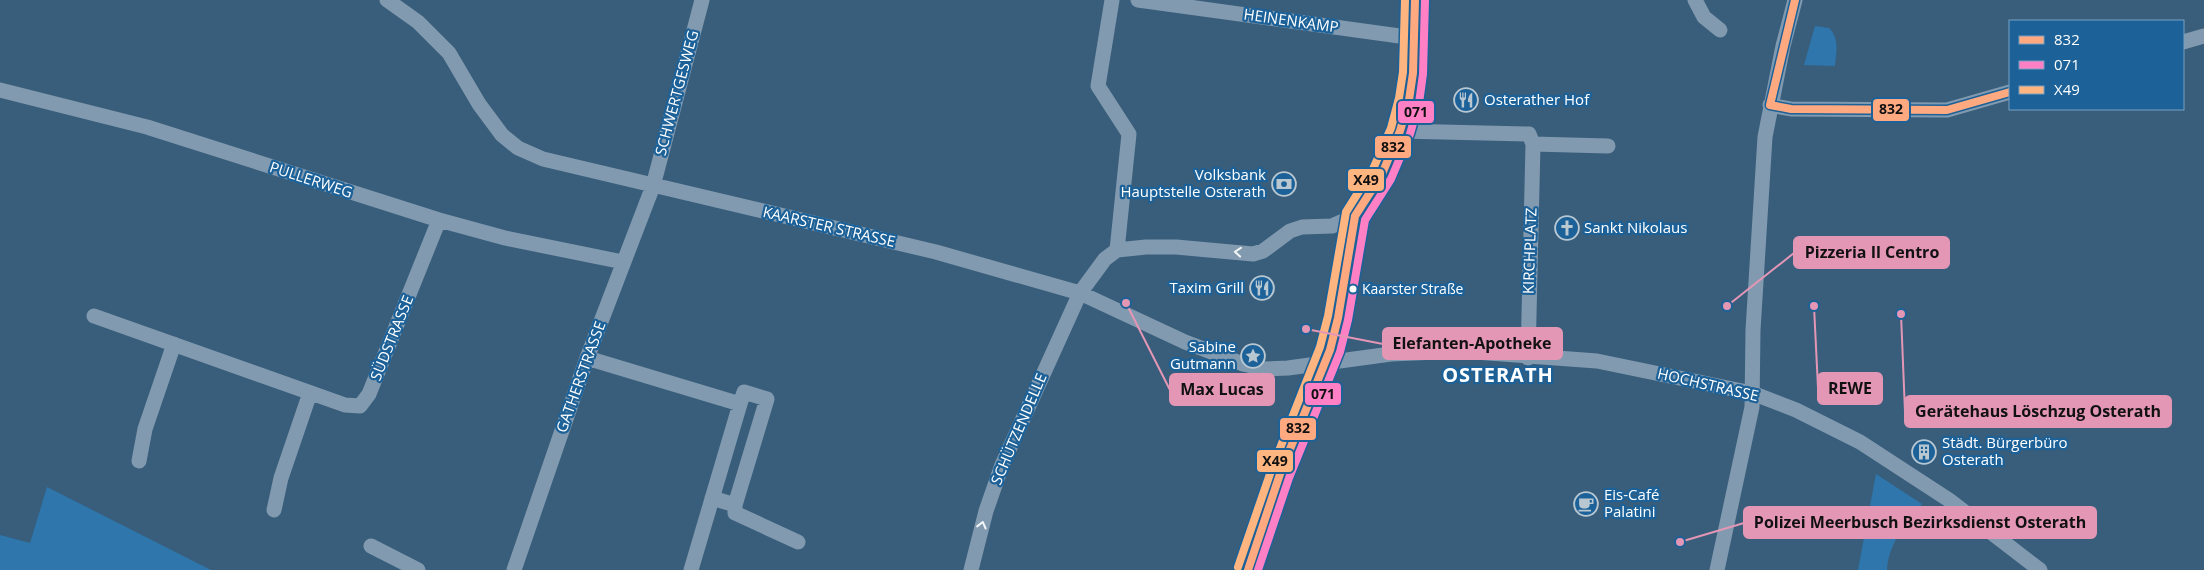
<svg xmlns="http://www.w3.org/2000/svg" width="2204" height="570" font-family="'Open Sans',sans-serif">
  <rect width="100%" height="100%" fill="#385e7c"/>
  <!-- green -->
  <path fill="#2e76ac" d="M1815,26L1829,28C1840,39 1836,52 1835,66L1804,65Z
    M1876,474L1922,504C1905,525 1889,542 1887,570H1858Z
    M47,487L211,570H0V535L30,543Z"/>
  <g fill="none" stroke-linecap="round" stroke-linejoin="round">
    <!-- street -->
    <path stroke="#829aaf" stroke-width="15" d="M387,0L418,22L449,53L479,104L502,135L518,148L543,159L936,252L1080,293L1185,342L1243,364L1265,369L1288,368L1391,354L1461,351L1597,361L1752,393L1796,410L1860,442L1949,500L2040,570
      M1112,0L1098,86L1129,134L1117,250
      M1138,0L1414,38
      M1695,0L1704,17L1720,30
      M2183,42L2204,36
      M0,90L147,127L439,220L505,238L623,262
      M1770,105L1791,109L1947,110L2010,92
      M1400,131L1529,134L1533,144L1608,146
      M94,316L345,405L360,406L369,394L439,220
      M587,358L740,404
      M1528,358L1533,144
      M139,461L145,429L174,344
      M735,505V513L798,542
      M274,510L281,478L310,393
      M371,546L418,570
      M514,570L587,358L653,186L702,0
      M691,570L740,404L744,392L767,399L735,505L712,498
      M971,570L986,511L1002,465L1080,293L1105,259L1117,250L1146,247H1176L1253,254L1263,251L1290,231L1302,227L1332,226L1355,216
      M1248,570L1260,530L1280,474L1330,350L1338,318L1355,216L1382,174L1400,131L1409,100L1413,73L1415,0
      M1717,570L1752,407L1753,330L1765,137L1783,46L1795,0"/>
    <!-- bus-1 casing -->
    <g stroke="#1c6198" stroke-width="11">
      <path id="bus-1" d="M1770,105L1791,109L1947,110L2010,92
        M1770,105L1795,0
        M1248,570L1280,474L1330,350L1338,318L1355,216L1382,174L1400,131L1409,100L1413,73L1415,0"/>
    </g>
    <!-- bus-2 casing -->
    <g stroke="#1c6198" stroke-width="11">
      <path id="bus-2" d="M1258,570L1289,478L1340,352L1348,320L1365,220L1391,179L1410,134L1419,103L1423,74L1425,0"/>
    </g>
    <!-- bus-3 casing -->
    <g stroke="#1c6198" stroke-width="11">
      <path id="bus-3" d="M1238,567L1271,471L1320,347L1328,316L1346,212L1373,169L1391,128L1399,98L1403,72L1405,0"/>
    </g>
    <!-- bus-1 -->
    <use href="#bus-1" stroke="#ffa980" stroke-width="8"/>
    <!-- bus-2 -->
    <use href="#bus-2" stroke="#ff80c5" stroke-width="8"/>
    <!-- bus-3 -->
    <use href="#bus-3" stroke="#ffb580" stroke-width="8"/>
  </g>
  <!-- one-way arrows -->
  <defs><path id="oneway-chevron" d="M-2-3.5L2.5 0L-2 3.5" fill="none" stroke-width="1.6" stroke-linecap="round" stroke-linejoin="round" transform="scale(1.25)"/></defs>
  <g stroke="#f2f5f7">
    <use href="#oneway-chevron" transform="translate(1238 252) rotate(-175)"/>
    <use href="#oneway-chevron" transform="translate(982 525) rotate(-76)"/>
  </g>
  <!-- icons -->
  <defs>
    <g id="restaurant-ring" transform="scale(1.25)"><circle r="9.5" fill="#1c6198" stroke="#b9c7d1" stroke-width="1.5"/><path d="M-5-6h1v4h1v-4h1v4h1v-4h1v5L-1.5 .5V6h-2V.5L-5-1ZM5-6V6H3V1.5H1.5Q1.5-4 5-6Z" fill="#b9c7d1"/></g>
    <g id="bank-ring" transform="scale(1.25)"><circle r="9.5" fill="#1c6198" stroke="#b9c7d1" stroke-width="1.5"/><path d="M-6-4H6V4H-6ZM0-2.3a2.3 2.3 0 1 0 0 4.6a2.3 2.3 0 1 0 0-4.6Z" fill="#b9c7d1"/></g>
    <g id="church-ring" transform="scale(1.25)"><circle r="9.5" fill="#1c6198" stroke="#b9c7d1" stroke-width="1.5"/><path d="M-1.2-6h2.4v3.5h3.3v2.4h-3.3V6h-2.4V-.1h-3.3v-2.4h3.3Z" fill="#b9c7d1"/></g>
    <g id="sight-ring" transform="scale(1.25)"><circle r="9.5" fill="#1c6198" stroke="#b9c7d1" stroke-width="1.5"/><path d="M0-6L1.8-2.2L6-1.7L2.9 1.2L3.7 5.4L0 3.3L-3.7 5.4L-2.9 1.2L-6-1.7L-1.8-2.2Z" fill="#b9c7d1"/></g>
    <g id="building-ring" transform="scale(1.25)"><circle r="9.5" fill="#1c6198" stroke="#b9c7d1" stroke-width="1.5"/><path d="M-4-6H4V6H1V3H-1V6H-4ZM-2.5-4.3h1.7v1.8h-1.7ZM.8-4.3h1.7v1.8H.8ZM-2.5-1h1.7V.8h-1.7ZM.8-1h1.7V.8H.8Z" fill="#b9c7d1"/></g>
    <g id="cafe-ring" transform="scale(1.25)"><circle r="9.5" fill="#1c6198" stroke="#b9c7d1" stroke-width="1.5"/><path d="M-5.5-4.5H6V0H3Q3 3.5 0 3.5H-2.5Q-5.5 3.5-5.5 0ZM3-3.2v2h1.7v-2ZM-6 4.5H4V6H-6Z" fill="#b9c7d1"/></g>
  </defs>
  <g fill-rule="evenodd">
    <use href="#restaurant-ring" x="1466" y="100"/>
    <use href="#bank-ring" x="1284" y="184"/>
    <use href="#church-ring" x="1567" y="228"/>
    <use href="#restaurant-ring" x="1262" y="288"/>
    <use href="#sight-ring" x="1253" y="356"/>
    <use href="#building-ring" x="1924" y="452"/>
    <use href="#cafe-ring" x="1586" y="504"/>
  </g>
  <!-- markers -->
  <circle fill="#fff" stroke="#1c6198" stroke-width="2" cx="1353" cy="289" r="4.5"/>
  <g text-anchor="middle" stroke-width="4.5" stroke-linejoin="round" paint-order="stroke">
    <!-- bus labels -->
    <g font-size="14" fill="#fff" stroke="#1c6198" text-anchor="start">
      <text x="1362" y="294">Kaarster Straße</text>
    </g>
    <!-- street labels -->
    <g font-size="15" fill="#fff" stroke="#1c6198">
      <text transform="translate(1291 21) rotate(8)" y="5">HEINENKAMP</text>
      <text transform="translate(677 93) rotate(-75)" y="5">SCHWERTGESWEG</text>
      <text transform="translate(311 180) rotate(18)" y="5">PULLERWEG</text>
      <text transform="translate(829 227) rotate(13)" y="5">KAARSTER STRASSE</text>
      <text transform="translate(1530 251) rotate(-88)" y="5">KIRCHPLATZ</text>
      <text transform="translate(392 338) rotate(-68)" y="5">SÜDSTRASSE</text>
      <text transform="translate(581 377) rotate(-70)" y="5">GATHERSTRASSE</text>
      <text transform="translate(1708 385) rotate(13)" y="5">HOCHSTRASSE</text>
      <text transform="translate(1019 429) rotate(-67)" y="5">SCHÜTZENDELLE</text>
    </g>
    <!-- poi labels -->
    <g font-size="15" fill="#fff" stroke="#1c6198" text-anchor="start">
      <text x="1484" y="105">Osterather Hof</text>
      <text x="1266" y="180" text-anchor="end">Volksbank<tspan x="1266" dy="17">Hauptstelle Osterath</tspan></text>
      <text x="1584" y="233">Sankt Nikolaus</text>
      <text x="1244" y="293" text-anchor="end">Taxim Grill</text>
      <text x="1236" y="352" text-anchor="end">Sabine<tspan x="1236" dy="17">Gutmann</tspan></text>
      <text x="1942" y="448">Städt. Bürgerbüro<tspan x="1942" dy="17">Osterath</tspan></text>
      <text x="1604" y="500">Eis-Café<tspan x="1604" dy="17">Palatini</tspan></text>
    </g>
    <!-- district labels -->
    <g font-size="20" font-weight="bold" letter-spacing="1" fill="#fff" stroke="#1c6198">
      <text x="1498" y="382">OSTERATH</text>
    </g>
  </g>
  <!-- callouts -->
  <path fill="none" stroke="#e497b5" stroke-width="2" d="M1727 306L1794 253M1306 329L1383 344M1814 306L1818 388M1126 303L1170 390M1901 314L1905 412M1680 542L1744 523"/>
  <g fill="#e497b5" stroke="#1c6198" stroke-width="2">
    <circle cx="1727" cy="306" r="5"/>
    <circle cx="1306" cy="329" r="5"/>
    <circle cx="1814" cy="306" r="5"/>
    <circle cx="1126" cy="303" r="5"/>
    <circle cx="1901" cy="314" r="5"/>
    <circle cx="1680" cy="542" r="5"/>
  </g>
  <g fill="#e497b5" stroke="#e497b5" stroke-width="2">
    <rect x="1794" y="237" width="155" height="31" rx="5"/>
    <rect x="1383" y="328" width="179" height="31" rx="5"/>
    <rect x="1818" y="373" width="64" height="31" rx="5"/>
    <rect x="1170" y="374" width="104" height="31" rx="5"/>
    <rect x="1905" y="396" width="266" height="31" rx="5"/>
    <rect x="1744" y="507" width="352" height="31" rx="5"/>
  </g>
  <g font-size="16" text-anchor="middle" font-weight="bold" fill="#111">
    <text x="1872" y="258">Pizzeria Il Centro</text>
    <text x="1472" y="349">Elefanten-Apotheke</text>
    <text x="1850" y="394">REWE</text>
    <text x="1222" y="395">Max Lucas</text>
    <text x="2038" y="417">Gerätehaus Löschzug Osterath</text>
    <text x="1920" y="528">Polizei Meerbusch Bezirksdienst Osterath</text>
  </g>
  <g stroke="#1c6198" stroke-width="2">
    <rect x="1872" y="98" width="38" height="24" rx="5" fill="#ffa980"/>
    <rect x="1397" y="100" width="38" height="24" rx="5" fill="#ff80c5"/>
    <rect x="1374" y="135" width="38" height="24" rx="5" fill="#ffa980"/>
    <rect x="1347" y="168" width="38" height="24" rx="5" fill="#ffb580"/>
    <rect x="1304" y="382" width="38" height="24" rx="5" fill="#ff80c5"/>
    <rect x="1279" y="417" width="38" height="24" rx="5" fill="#ffa980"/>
    <rect x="1256" y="449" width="38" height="24" rx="5" fill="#ffb580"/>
  </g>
  <g font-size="14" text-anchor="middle" font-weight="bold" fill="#111">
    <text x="1891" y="114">832</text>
    <text x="1416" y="117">071</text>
    <text x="1393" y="152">832</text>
    <text x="1366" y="185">X49</text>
    <text x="1323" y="399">071</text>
    <text x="1298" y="433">832</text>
    <text x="1275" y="466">X49</text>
  </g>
  <!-- legend -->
  <rect x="2009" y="20" width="175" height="90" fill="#1c6198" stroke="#77a0c1"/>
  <rect x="2019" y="36" width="25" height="8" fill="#ffa980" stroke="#77a0c1"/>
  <text x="2054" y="45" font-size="15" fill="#ffffff">832</text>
  <rect x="2019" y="61" width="25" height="8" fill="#ff80c5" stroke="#77a0c1"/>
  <text x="2054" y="70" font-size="15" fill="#ffffff">071</text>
  <rect x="2019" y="86" width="25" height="8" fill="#ffb580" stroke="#77a0c1"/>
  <text x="2054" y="95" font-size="15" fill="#ffffff">X49</text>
</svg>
